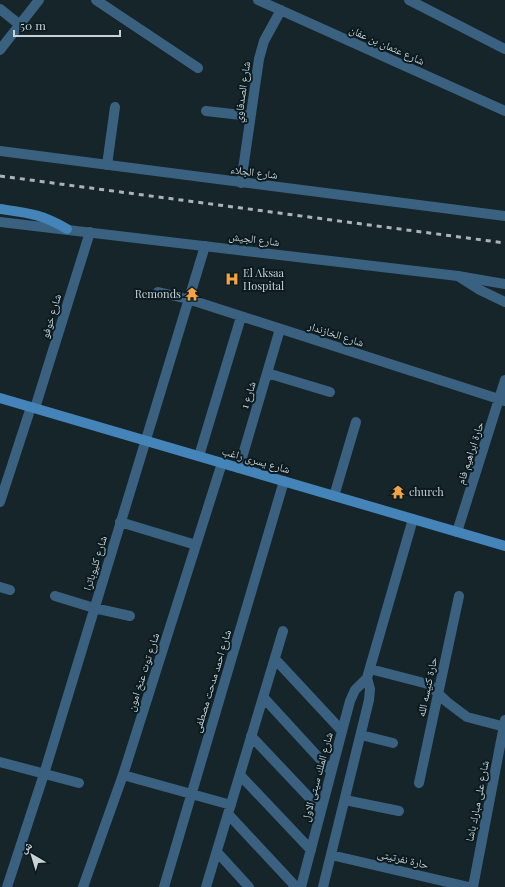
<svg xmlns="http://www.w3.org/2000/svg" width="505" height="887" font-family="'Playfair Display','Noto Naskh Arabic',serif">
  <rect width="100%" height="100%" fill="#152529"/>
  <g fill="none" stroke-linecap="round" stroke-linejoin="round">
    <!-- minor -->
    <path stroke="#3b6181" stroke-width="10" d="M96,0L198,68
      M258,0L505,111
      M409,0L505,49
      M0,9L20,25
      M0,50L39,0
      M206,111L250,116
      M107,165L115,107
      M241,183L259,59L264,41L281,10
      M458,276L480,290L505,302
      M158,292L188,299L505,401
      M267,373L330,392
      M35,408L90,232
      M199,456L241,317
      M239,468L280,329
      M334,496L356,422
      M0,502L31,407
      M120,522L196,545
      M457,532L505,380
      M0,587L10,590
      M55,596L94,608L130,616
      M275,659L342,731
      M370,669L428,684L447,702L467,717L505,727
      M263,697L331,771
      M361,735L393,743
      M251,736L321,810
      M0,762L79,783
      M123,775L231,805
      M240,775L311,850
      M419,783L459,596
      M345,800L399,811
      M228,814L296,887
      M217,852L249,887
      M331,855L469,887
      M7,887L44,774L205,246
      M83,887L123,775L222,463
      M164,887L284,481
      M206,887L283,631
      M301,887L350,701L355,690L367,678
      M323,887L369,700L370,689L367,678L413,519
      M473,887L505,720"/>
    <!-- tertiary -->
    <path stroke="#3b6181" stroke-width="10" d="M0,151L505,216
      M0,222L458,276L505,284"/>
    <!-- secondary -->
    <path stroke="#4484b8" stroke-width="10" d="M0,209C28,213 42,214 67,229
      M0,398L505,546"/>
    <!-- rail -->
    <path stroke="#a8b4b7" stroke-width="3" stroke-dasharray="5 5" stroke-linecap="butt" d="M0,176L505,243"/>
  </g>
  <!-- icons -->
  <defs>
    <g id="hospital-bare" transform="scale(1.08)"><path d="M-5-5h3v3.5h4V-5h3V5h-3V1.5h-4V5h-3Z" fill="#f4a344" stroke="#0b1b1f" stroke-width="2.5" paint-order="stroke"/></g>
    <g id="temple-bare" transform="scale(1.08)"><path d="M0-6L5-2H3V0L6.5 2.5H4V6H1.5V3h-3V6H-4V2.5H-6.5L-3 0V-2H-5Z" fill="#f4a344" stroke="#0b1b1f" stroke-width="2.5" paint-order="stroke"/></g>
  </defs>
  <g fill-rule="evenodd">
    <use href="#hospital-bare" x="232" y="279"/>
    <use href="#temple-bare" x="192" y="294"/>
    <use href="#temple-bare" x="398" y="492"/>
  </g>
  <g text-anchor="middle" stroke-width="4" stroke-linejoin="round" paint-order="stroke">
    <!-- street labels -->
    <g font-size="11" fill="#c9d3d6" stroke="#0b1b1f">
      <text transform="translate(387 45) rotate(24)" y="4">شارع عثمان بن عفان</text>
      <text transform="translate(242 92) rotate(-82)" y="4">شارع الصدفاوي</text>
      <text transform="translate(254 172) rotate(7)" y="4">شارع الجلاء</text>
      <text transform="translate(254 239) rotate(7)" y="4">شارع الجيش</text>
      <text transform="translate(51 316) rotate(-73)" y="4">شارع خوفو</text>
      <text transform="translate(336 334) rotate(18)" y="4">شارع الخازندار</text>
      <text transform="translate(248 395) rotate(-73)" y="4">شارع 1</text>
      <text transform="translate(470 453) rotate(-72)" y="4">حارة ابراهيم فام</text>
      <text transform="translate(256 460) rotate(16)" y="4">شارع يسرى راغب</text>
      <text transform="translate(95 563) rotate(-73)" y="4">شارع كليوباترا</text>
      <text transform="translate(143 672) rotate(-72)" y="4">شارع توت عنخ امون</text>
      <text transform="translate(212 681) rotate(-73)" y="4">شارع احمد مدحت مصطفى</text>
      <text transform="translate(427 687) rotate(-78)" y="4">حارة كنيسه الله</text>
      <text transform="translate(317 777) rotate(-75)" y="4">شارع الملك سيتى الاول</text>
      <text transform="translate(477 801) rotate(-79)" y="4">شارع على مبارك باشا</text>
      <text transform="translate(403 859) rotate(13)" y="4">حارة نفرتيتى</text>
    </g>
    <!-- poi labels -->
    <g font-size="11" fill="#c9d3d6" stroke="#0b1b1f" text-anchor="start">
      <text x="243" y="277">El Aksaa<tspan x="243" dy="13">Hospital</tspan></text>
      <text x="181" y="298" text-anchor="end">Remonds</text>
      <text x="409" y="496">church</text>
    </g>
  </g>
  <!-- north arrow -->
  <g transform="translate(32 855) rotate(322)" stroke="#0b1b1f" stroke-width="3" paint-order="stroke">
  <path d="M0-3L7 15L0 10L-7 15Z" fill="#c9d3d6"/>
  <text y="-6" font-size="11" font-weight="bold" text-anchor="middle" fill="#c9d3d6">ش</text>
  </g>
  <!-- scale -->
  <path d="M14 30v6h106v-6" fill="none" stroke="#c9d3d6" stroke-width="2"/>
  <text x="20" y="30" font-size="12" fill="#c9d3d6" stroke="#0b1b1f" stroke-width="3" paint-order="stroke">50 m</text>
</svg>
